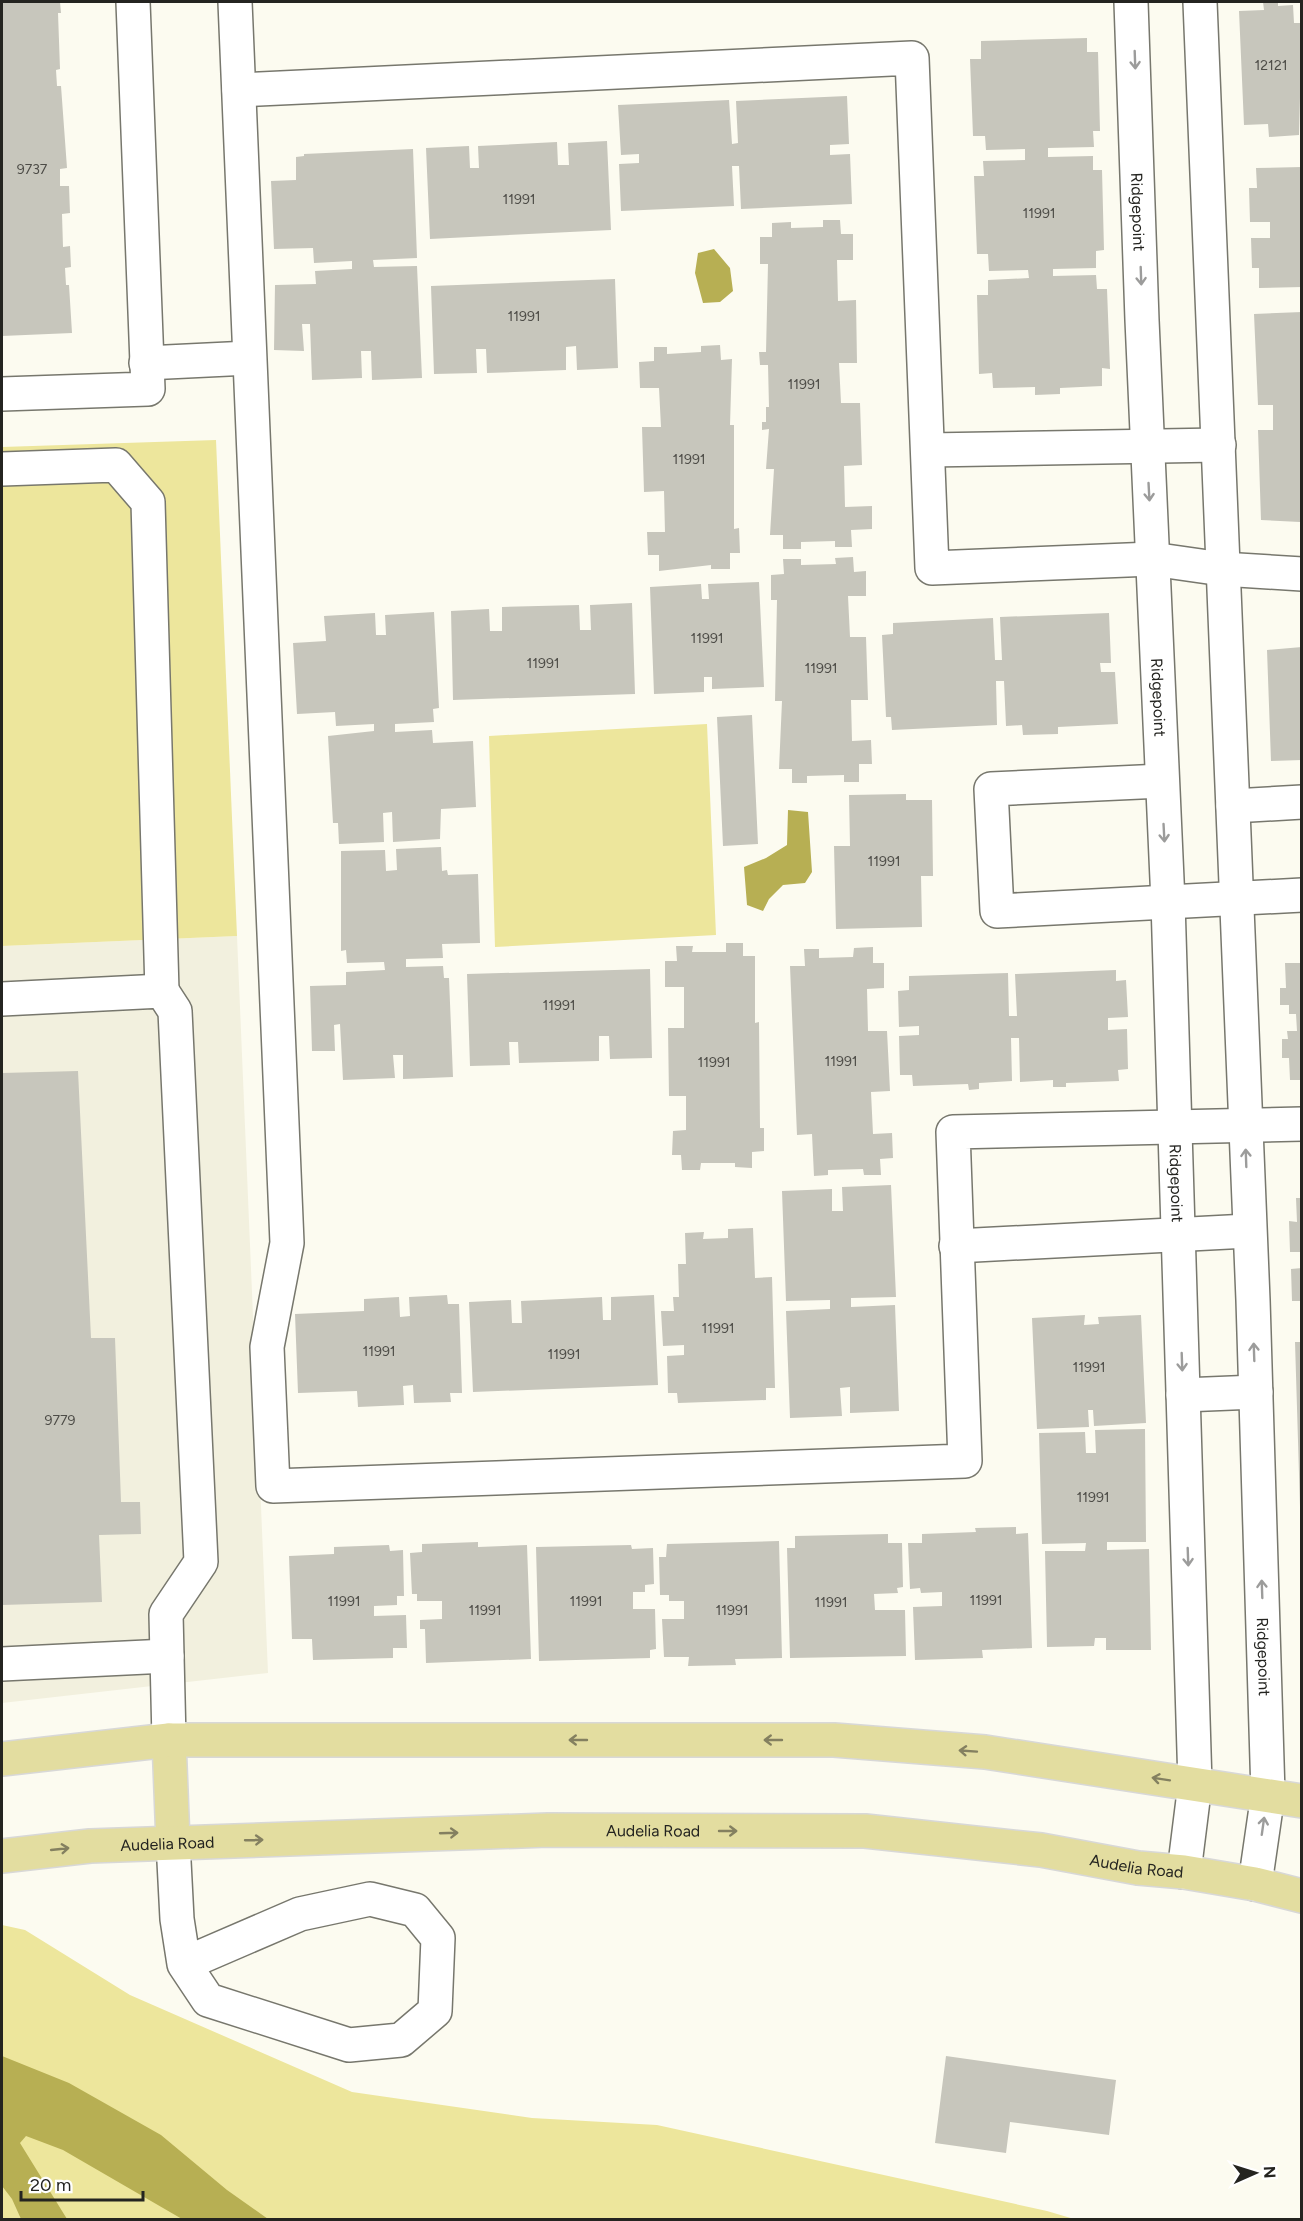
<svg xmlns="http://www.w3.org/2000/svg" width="1303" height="2221" font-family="Figtree,sans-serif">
  <rect width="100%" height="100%" fill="#fcfbf0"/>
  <!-- built -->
  <path fill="#f2f0de" d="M237,936L268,1673L2,1703V946Z"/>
  <!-- green -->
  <path fill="#ede69c" d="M216,440L237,936L2,946V447Z
    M707,724L716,935L495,947L489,736Z
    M2,1925L25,1930L130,1995L352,2092L532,2118L657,2125L1047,2211L1074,2219H2Z"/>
  <!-- water -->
  <path fill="#b7af53" d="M714,249L730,268L733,291L720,302L703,303L695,273L698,253Z
    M788,810L808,812L812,872L805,883L783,885L769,899L763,911L747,905L744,867L766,858L787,845Z
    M2,2056L69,2083L161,2135L227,2190L268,2219H182L63,2150L26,2136L20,2143L67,2219H21L12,2199L2,2186Z"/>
  <!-- building -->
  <path fill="#c7c6bc" d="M2,2H60L61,13H58L60,69L56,70L57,86H61L67,168L60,169V186H69L70,213L62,214L63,247L70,246L71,267L65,268L66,285H69L72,333L2,336Z
    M1263,2H1278V6L1293,5L1294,23H1302L1299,135L1269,137L1268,124L1244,125L1239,11L1264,10Z
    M1087,38V52H1098L1100,131H1093L1094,147L1048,148V157L1093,156V170H1102L1104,250L1096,251V268L1053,269V276L1096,275L1097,289H1107L1110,369L1102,368V386L1060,388V394L1035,395V387L993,388L992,373L979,374L977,295H988V280L1029,278L1028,270L989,271L988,254H977L974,176H984L983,161L1025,160V149L986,150L985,136H973L970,59H981V41Z
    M847,96L849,144L830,145V155L850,154L852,204L741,209L739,166H732L734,206L621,211L619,164L639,163V154L621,155L618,105L729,100L732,144L738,143L736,101Z
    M607,141L611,230L430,239L426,148L469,146L470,168H479L478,146L557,142L558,165H569L568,143Z
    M413,149L417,258L373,260L374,267L417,266L422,378L372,380L371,351H361L362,378L312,380L310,324H302L304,351L274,350L275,285L316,284L315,271L352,269V261L314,263L313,248L274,249L271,181L296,180V157L304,156V154Z
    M1302,167V287L1259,288V268H1252L1251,238H1270V222H1250L1249,188H1257L1256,168Z
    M823,220H840L841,234H853V260H837L838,301L856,300L857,363H839L841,403H860L862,465L844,466L845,507L872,506V529L851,530L852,547H835V541L801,542V549H783V535H770L774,469H766L769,429L762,430V422H766V407H769L768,365H760L759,352H766L768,264H760V237H772V223L791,222V228L823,227Z
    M615,279L618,368L577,370L576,346L566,347V370L487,373L486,349H476L477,373L434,374L431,286Z
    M1302,312V518L1300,522L1261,520L1258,430H1273V405H1258L1254,314Z
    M720,345L721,360L732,359L730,425H734V529L739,528L740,553H730V569H711V565L659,571V555H648L647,532H665L664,491L644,492L642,427H661L659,388H640L639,362L654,361V347H667V354L701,352V346Z
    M853,557L854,572L866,571V596H848L850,637H866L868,700H851L852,741L871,740L872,764H859V782H844V775L807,776V783H792V769H779L782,701H775L777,600H771V575L784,574L783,559H801V565L836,564L835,558Z
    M759,582L764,687L712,689V677H704V692L654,694L650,587L701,584L702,599H709L708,584Z
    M632,603L635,694L453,700L451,611L489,609L490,631H502V607L579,605L580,630H591L590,605Z
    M434,612L439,708L433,709L434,722L395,724V732L432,730L433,743L473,741L476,807L441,809L440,839L393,842L392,812L383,813L384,842L339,844L338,823H333L328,736L374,731V724L336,726L335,712L297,714L293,643L326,641L324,616L375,613L376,635H386L385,615Z
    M1109,613L1111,663H1100L1101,672H1115L1118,724L1058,727V734L1023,735L1022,725L1006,726L1004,681H996L997,725L892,730L891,717H886L882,635L893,634V623L993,618L995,660H1002L1000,617Z
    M1302,647V760L1271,761L1267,650Z
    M752,715L758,844L723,846L717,717Z
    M906,794V800H932L933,876H921L922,927L836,929L834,846H850L849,795Z
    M441,847L442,871L447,870L448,875L478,874L480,943L442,944L443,958L406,959V967L443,966L444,978H449L453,1077L403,1079V1055H393L395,1078L343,1080L340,1024L334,1025L335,1051H312L310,986L346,985V972L385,970L384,962L347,963L346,950L341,951V851L385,850L386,871L397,870L396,849Z
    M726,943H743V956H755V1023L759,1022L760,1128H764V1151L752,1152V1168L735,1167V1163H701L700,1170H682L681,1155H672L673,1131L686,1130V1096H669L668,1028H684V987H665V961H677L676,946H693L692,952H726Z
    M873,947V963H884V988L867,989L868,1031H887L890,1091L871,1092L873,1134L892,1133L893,1158L880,1159L881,1175H864L863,1169L828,1170V1175L814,1176L812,1134L797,1135L790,966H805L804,949H819V958L853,957L854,948Z
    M1285,963H1302V1080H1290L1289,1058H1282V1039H1288L1287,1031H1297L1296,1014H1289V1005H1280V988H1286Z
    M650,969L652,1058L610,1059L609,1036H599V1061L519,1063L518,1042H509L510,1065L470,1066L467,974Z
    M1116,970V981L1126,980L1128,1017L1108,1018V1030L1127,1029L1128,1069L1118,1070L1119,1081L1066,1083V1087H1053V1080L1020,1082L1019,1038H1011L1012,1081L979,1083V1089L969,1090L968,1084L913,1086L912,1075H900L899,1036L919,1035V1026L899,1027L898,991L909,990V976L1008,973L1009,1016H1017L1015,974Z
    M78,1071L91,1338H115L121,1502H140L141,1534L99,1535L102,1602L2,1605V1073Z
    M891,1185L896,1297L851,1298V1307L895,1305L899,1411L850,1413V1387L840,1388L842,1416L790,1418L786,1311L830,1309V1300L786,1301L782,1191L832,1189V1211H843L842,1187Z
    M1296,1198H1302V1252H1290L1289,1221L1297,1222Z
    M753,1228L755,1278L772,1277L775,1388H766V1400L678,1403L677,1393H668L667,1356L684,1355V1345L663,1346L661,1311H674L673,1297H679L678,1264H686L685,1233L704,1232L703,1239L728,1238V1229Z
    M1302,1268V1301H1292L1291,1269Z
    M447,1295L448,1304H459L462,1393H450L451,1402L414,1403L413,1385L403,1386L404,1405L358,1407L357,1391L298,1393L295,1314L364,1311V1299L399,1297L400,1317L410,1316L409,1297Z
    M654,1295L658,1385L473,1392L469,1302L511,1300L512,1323H522L521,1301L602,1297L603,1320H611V1297Z
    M1085,1315L1084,1325L1099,1324L1098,1317L1141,1315L1146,1423L1094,1426L1093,1410H1088L1089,1427L1037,1429L1032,1318Z
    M1295,1342H1302V1507H1300Z
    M1145,1429L1146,1542H1107V1550L1149,1549L1151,1650H1106V1638H1095L1094,1646L1047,1647L1045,1551H1085L1086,1543L1042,1544L1039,1433L1085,1432L1086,1453H1096L1095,1430Z
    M1016,1527V1534L1028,1533L1032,1648L982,1650L983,1658L915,1660L913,1607L942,1606V1592L921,1593L920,1588L910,1589L908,1543H922V1534L976,1532L975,1528Z
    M888,1534V1543H902L903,1587L897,1588L898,1593L874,1594L875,1610H905L906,1656L790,1658L787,1548H795V1536Z
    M779,1541L782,1658L735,1659L736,1665L688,1666L689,1657H664L662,1619H684V1601H669V1595H660L659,1557H666L667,1544Z
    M478,1542V1547L527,1545L531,1659L426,1663L425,1629H420V1620L442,1619V1601H417V1594H412L410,1553L422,1552V1544Z
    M389,1545L390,1551L403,1550L404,1596H397V1605L374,1606V1616L406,1615L407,1648H393V1658L313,1660L312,1639H292L289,1556L334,1554V1547Z
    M631,1545L632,1549L653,1548L654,1584L645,1585V1592H633V1609H655L656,1649L650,1650V1658L539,1661L536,1547Z
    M946,2056L1116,2080L1109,2135L1010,2122L1006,2153L935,2143Z"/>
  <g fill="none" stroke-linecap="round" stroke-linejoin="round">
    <!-- minor casing -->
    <g stroke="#77776d" stroke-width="36">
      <g id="minor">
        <path d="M235,2L287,1243L267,1347L273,1486L965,1461L953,1132L1302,1124"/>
        <path id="s1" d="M1131,2L1142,320L1168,902L1195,1784L1184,1872"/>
        <path id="s2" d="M1200,2L1253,1300L1268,1794L1255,1884"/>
        <path d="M239,90L912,58L932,568L1152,559L1222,569L1302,574"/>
        <path d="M146,363L249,358"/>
        <path d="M2,394L148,389L133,2"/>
        <path d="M928,450L1219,445"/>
        <path d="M2,469L116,465L148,502L162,991"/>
        <path d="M1162,781L991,789L997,911L1302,895"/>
        <path d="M1233,806L1302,802"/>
        <path d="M2,999L162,991L175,1011L201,1562L166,1614L169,1740"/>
        <path d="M956,1246L1248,1231"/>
        <path d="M1183,1395L1256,1392"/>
        <path d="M2,1664L167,1656"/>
        <path d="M173,1842L177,1919L184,1964L208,2000L349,2045L401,2040L435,2011L438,1938L415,1910L370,1899L300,1914L184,1964"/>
      </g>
    </g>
    <!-- major casing -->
    <g stroke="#d8d8d7" stroke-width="36">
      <g id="major">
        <path d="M169,1740L173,1842"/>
        <path d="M2,1759L169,1740H834L985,1752L1302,1801"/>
        <path id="s3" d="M2,1856L90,1846L548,1830L865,1831L1041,1850L1138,1868L1184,1872L1255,1884L1302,1896"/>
      </g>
    </g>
    <!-- minor -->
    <use href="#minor" stroke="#fff" stroke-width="33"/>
    <!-- major -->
    <use href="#major" stroke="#e3dda0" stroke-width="33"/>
  </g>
  <!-- one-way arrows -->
  <defs><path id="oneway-shaft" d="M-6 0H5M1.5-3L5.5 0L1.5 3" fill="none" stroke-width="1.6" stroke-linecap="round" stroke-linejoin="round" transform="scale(1.5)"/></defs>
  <g stroke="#9c9c9b">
    <use href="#oneway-shaft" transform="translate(1135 60) rotate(88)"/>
    <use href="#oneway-shaft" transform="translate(1141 276) rotate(88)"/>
    <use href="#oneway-shaft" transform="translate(1149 492) rotate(87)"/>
    <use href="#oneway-shaft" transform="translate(1164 833) rotate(87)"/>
    <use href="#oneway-shaft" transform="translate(1246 1158) rotate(-92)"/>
    <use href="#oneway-shaft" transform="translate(1254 1352) rotate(-92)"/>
    <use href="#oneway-shaft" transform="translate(1182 1362) rotate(88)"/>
    <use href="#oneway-shaft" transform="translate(1188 1557) rotate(88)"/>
    <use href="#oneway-shaft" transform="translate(1262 1589) rotate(-92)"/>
    <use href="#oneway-shaft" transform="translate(1263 1826) rotate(-82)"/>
  </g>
  <g stroke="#848060">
    <use href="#oneway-shaft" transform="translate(578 1740) rotate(-180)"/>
    <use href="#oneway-shaft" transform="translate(773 1740) rotate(-180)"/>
    <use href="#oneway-shaft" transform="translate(968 1751) rotate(-176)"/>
    <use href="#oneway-shaft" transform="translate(1161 1779) rotate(-171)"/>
    <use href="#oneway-shaft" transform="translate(728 1831)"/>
    <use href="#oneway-shaft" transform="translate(449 1833) rotate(-2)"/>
    <use href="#oneway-shaft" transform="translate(254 1840) rotate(-2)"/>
    <use href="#oneway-shaft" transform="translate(60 1849) rotate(-6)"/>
  </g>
  <g text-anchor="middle" stroke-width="4.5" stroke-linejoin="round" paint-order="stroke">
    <!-- number labels -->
    <g font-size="14" fill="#4d4c47">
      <text x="1271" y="70">12121</text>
      <text x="32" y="174">9737</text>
      <text x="519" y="204">11991</text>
      <text x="1039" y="218">11991</text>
      <text x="524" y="321">11991</text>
      <text x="804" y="389">11991</text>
      <text x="689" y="464">11991</text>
      <text x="707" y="643">11991</text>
      <text x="543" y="668">11991</text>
      <text x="821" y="673">11991</text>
      <text x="884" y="866">11991</text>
      <text x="559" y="1010">11991</text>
      <text x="841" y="1066">11991</text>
      <text x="714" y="1067">11991</text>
      <text x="718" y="1333">11991</text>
      <text x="379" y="1356">11991</text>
      <text x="564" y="1359">11991</text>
      <text x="1089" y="1372">11991</text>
      <text x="60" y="1425">9779</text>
      <text x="1093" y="1502">11991</text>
      <text x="986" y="1605">11991</text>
      <text x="344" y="1606">11991</text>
      <text x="586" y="1606">11991</text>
      <text x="831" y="1607">11991</text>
      <text x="485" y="1615">11991</text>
      <text x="732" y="1615">11991</text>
    </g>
    <!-- street labels -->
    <g font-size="16" fill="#242420" stroke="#fff">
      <text dy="6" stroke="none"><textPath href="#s1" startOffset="210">Ridgepoint</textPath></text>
      <text dy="6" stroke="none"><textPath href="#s1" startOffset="696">Ridgepoint</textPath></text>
      <text dy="6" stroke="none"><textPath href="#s1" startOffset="1182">Ridgepoint</textPath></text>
      <text dy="6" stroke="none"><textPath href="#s2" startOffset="1656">Ridgepoint</textPath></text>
      <text dy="6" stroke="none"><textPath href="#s3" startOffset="652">Audelia Road</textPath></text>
      <text dy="6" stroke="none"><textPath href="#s3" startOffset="166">Audelia Road</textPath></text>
      <text dy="6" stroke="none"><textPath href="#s3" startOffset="1138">Audelia Road</textPath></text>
    </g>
  </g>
  <!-- border -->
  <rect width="1303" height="2221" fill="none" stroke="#242420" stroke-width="6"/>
  <!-- north arrow -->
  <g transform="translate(1255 2173) rotate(87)" stroke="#ffffff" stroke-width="4.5" paint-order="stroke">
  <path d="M0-4.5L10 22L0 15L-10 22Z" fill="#242420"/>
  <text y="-9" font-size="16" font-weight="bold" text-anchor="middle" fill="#242420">N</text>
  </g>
  <!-- scale -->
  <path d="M21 2191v9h122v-9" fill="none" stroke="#242420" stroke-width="3"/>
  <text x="30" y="2191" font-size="18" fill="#242420" stroke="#ffffff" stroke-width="4.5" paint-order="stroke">20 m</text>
</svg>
